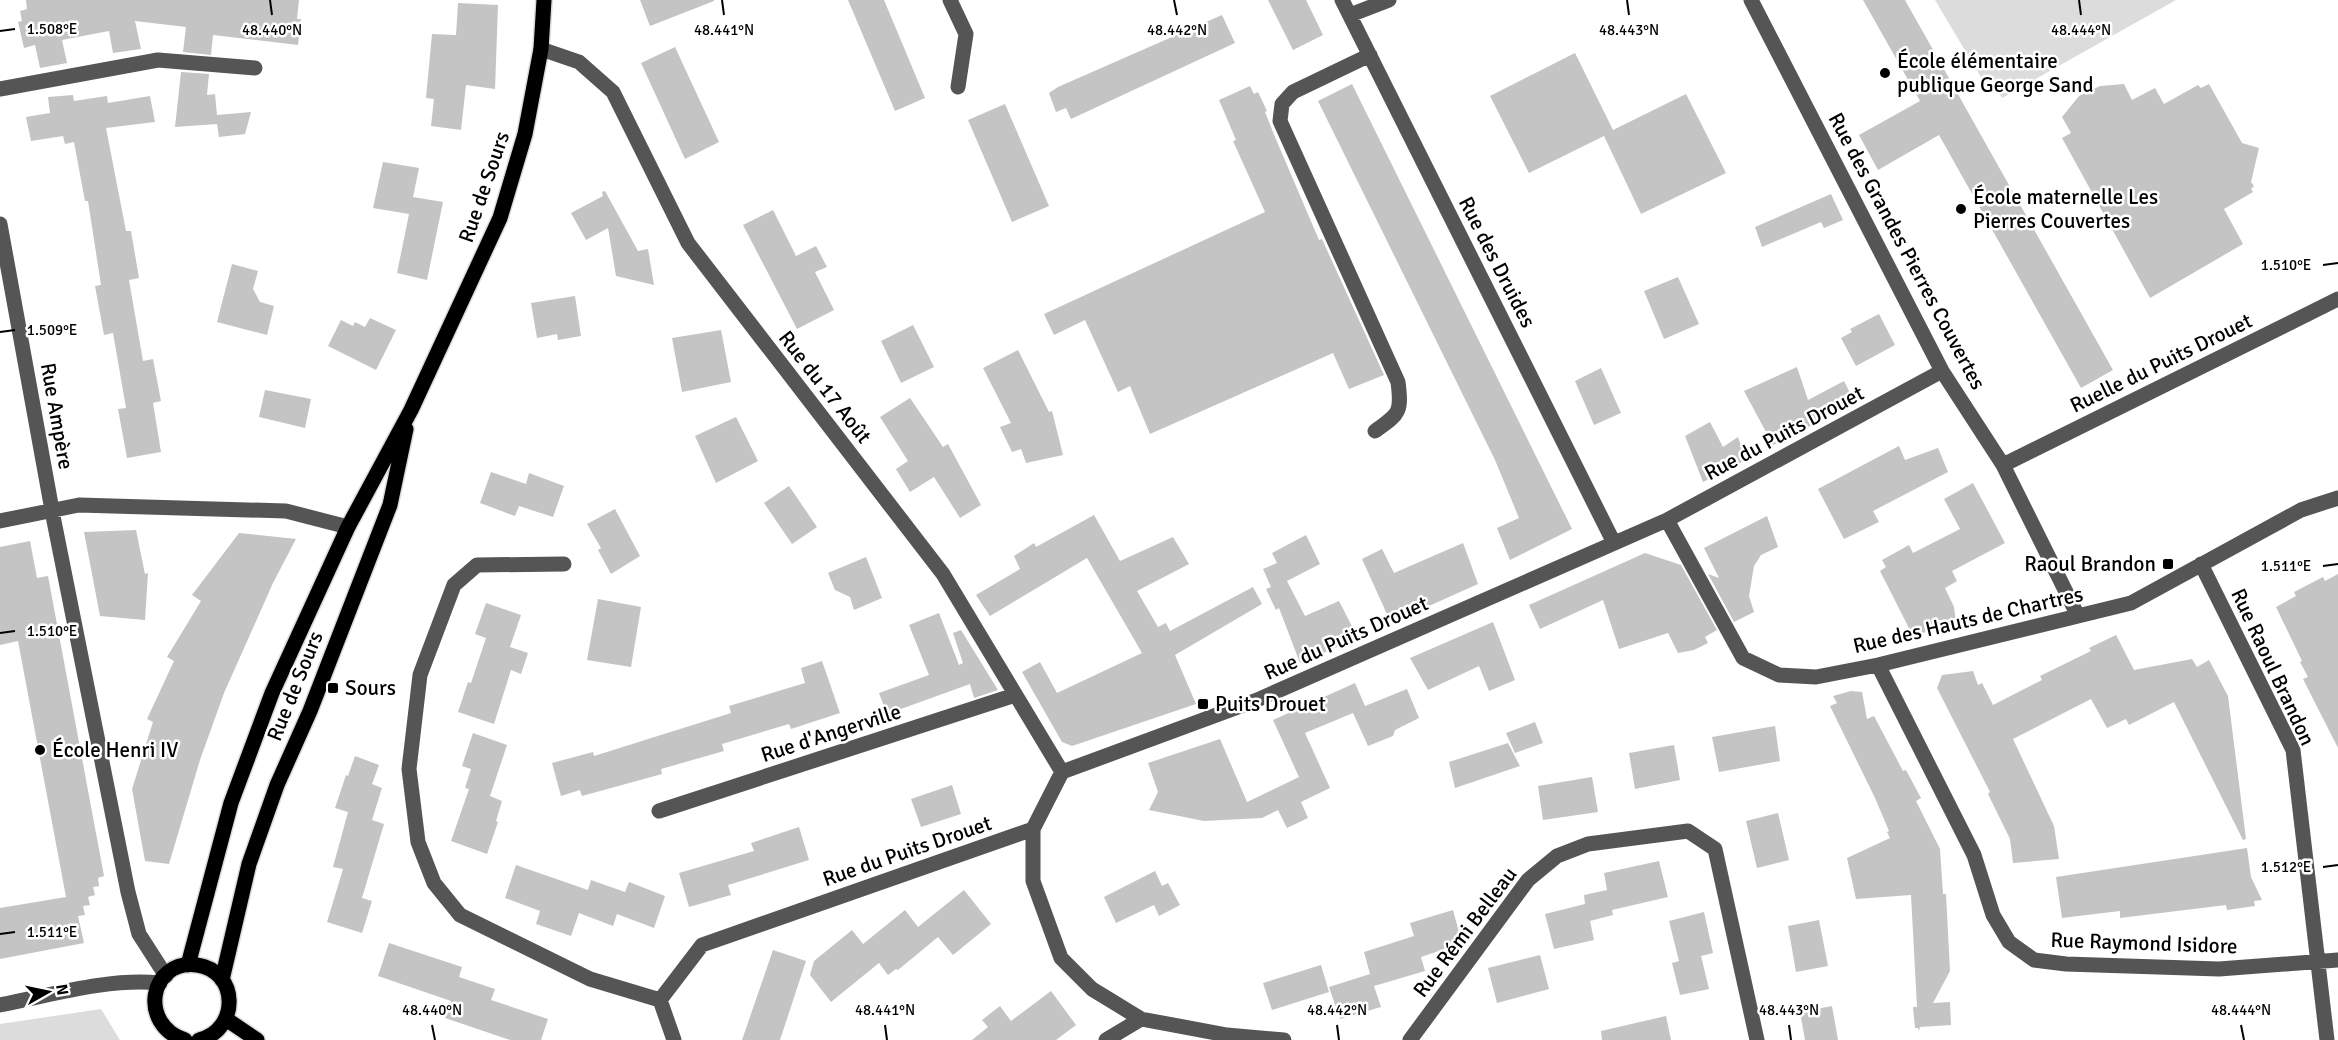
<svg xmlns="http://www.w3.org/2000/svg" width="2338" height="1040" font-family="Signika,sans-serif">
  <rect width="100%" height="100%" fill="#fff"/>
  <!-- green -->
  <path fill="#dcdcdc" d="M1935,0H2176L2002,98L1992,81L1985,84Z
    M101,1009L120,1040H0V1024Z"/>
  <!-- building -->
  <path fill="#c4c4c4" d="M26,0H299L297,19H301L298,45L213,35L211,55L183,52L186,27L135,21L141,49L113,53L109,31L62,40L67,63L40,68L35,45L24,48L18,22L22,21L20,11L27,9Z
    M640,0H714V1L650,26Z
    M848,0H884L925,98L895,111Z
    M1268,0H1306L1323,35L1293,50Z
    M1863,0H1905L2113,370L2081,388L1939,135L1878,170L1859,135L1920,101Z
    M458,3L498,5L495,89L466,85L461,130L431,126L434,99L426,98L432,34L456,35Z
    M1222,15L1235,43L1071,119L1066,108L1056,112L1049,93L1058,87Z
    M675,47L719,142L685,159L641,63Z
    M1575,53L1613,130L1686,94L1726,173L1641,214L1604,136L1529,173L1490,96Z
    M181,72L209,74L207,95L215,94L217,115L251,112L245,134L219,137L217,124L175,127Z
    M1352,84L1572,529L1510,560L1497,528L1519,518L1495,460L1318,101Z
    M2124,84L2132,100L2155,88L2164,104L2198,85L2201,88L2209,84L2242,143L2259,148L2251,182L2254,186L2251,189L2253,192L2224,209L2243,244L2150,298L2062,138L2071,133L2062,117L2079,96L2100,86Z
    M1250,86L1254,94L1258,92L1267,111L1265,112L1275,137L1319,240L1322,239L1384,375L1349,389L1333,353L1150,434L1130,386L1118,392L1085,320L1054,335L1044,314L1265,212L1233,141L1236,140L1219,100Z
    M73,95L74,101L107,96L108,103L150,96L155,122L106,128L126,231H131L139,278L129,280L143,361L153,359L161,401L153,403L161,452L127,458L118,409L126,408L113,333L104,335L95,286L101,285L88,201H85L74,142L65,144L63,136L31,141L26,117L50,113L48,97Z
    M1005,104L1049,206L1012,222L968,120Z
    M383,162L419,168L413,197L443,202L427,280L397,273L409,214L373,208Z
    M605,191L638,251L648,249L654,285L616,276L608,228L586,240L571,213L603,196L602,192Z
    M1831,194L1843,220L1824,228L1821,222L1762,247L1755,227Z
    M773,210L796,256L816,246L827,267L815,272L834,310L797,329L743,225Z
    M232,264L258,271L253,289L260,302L274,306L267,335L217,322Z
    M1678,277L1699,324L1664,339L1644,291Z
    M575,296L581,336L558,340L557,334L537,338L531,303Z
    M1879,314L1895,345L1856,366L1841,338L1852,332L1850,329Z
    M370,318L396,330L376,370L328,346L341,320L353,326L355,322L365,327Z
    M913,325L934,367L901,383L881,341Z
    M721,330L731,382L682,392L672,338Z
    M1018,350L1049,412L1052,411L1063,455L1026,463L1021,449L1012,452L1000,427L1011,423L983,368Z
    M1797,367L1808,400L1844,381L1855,403L1773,445L1744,391Z
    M1601,368L1621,413L1594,425L1575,381Z
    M265,390L311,399L305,428L259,417Z
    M910,398L943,447L948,444L981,505L960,518L934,477L910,492L896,469L908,461L880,417Z
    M736,417L758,461L716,483L695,436Z
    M1710,422L1723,447L1738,437L1746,460L1703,482L1685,436Z
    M1899,446L1905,460L1938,448L1948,472L1873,511L1879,522L1844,539L1818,489Z
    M491,472L526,484L529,473L564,486L553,517L519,506L515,516L480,503Z
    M1973,483L2005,543L1952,571L1957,581L1945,588L1954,607L1956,621L1938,620L1926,632L1913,636L1880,571L1886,567L1882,560L1909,545L1913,553L1960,529L1944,499Z
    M789,486L817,527L792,544L764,503Z
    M615,509L640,556L611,574L598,550L601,548L587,524Z
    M1094,515L1120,561L1173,537L1189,564L1137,591L1158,627L1166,623L1170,631L1253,587L1262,604L1175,655L1196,704L1072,746L1062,742L1022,672L1040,662L1057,693L1142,653L1087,558L990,616L976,595L1020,569L1014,556L1034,543L1036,547Z
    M1767,516L1778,547L1761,555L1754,566L1749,596L1754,612L1734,622L1708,574L1719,578L1704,548Z
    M136,530L145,574L148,573L145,620L100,616L84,532Z
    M239,533L296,539L273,583L224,693L200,760L169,864L145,861L132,789L153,722L147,719L174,661L167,657L201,601L192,595Z
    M1306,535L1320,564L1287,581L1305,616L1339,601L1358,638L1300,663L1279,608L1276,610L1266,589L1271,587L1263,569L1277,563L1272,553Z
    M30,541L37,578L48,576L104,876L98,878L99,886L93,887L95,895L88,897L90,905L83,906L85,915L78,916L84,943L0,959V908L66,897L18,641L0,645V547Z
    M1463,543L1478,584L1391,623L1362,559L1382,549L1394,573Z
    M1645,553L1681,565L1717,630L1705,637L1708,643L1694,650L1678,653L1668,633L1619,649L1603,600L1540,629L1529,605Z
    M866,557L882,598L854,610L850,597L835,590L828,573Z
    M2338,574V748L2303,679L2308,677L2300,662L2302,661L2276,607L2296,596L2294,592L2323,577L2325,581Z
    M598,599L641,607L631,667L587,660Z
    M486,603L521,615L510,647L528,653L521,674L511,670L494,724L458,712L468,682L471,683L486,638L475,634Z
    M939,613L959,665L963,663L953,633L961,630L998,690L974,698L970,684L887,714L879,693L929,675L909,625Z
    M1493,622L1515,680L1489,691L1479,666L1428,690L1410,658Z
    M2116,635L2134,670L2192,659L2197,667L2209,660L2228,696L2246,839L2243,840L2174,702L2129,725L2126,719L2107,728L2091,699L2013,739L2054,826L2059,859L2013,863L2010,839L1988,794L1990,792L1937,688L1942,675L1973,671L1978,685L1982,683L1993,705L2042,680L2040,676L2091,651L2089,648Z
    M822,661L840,713L791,729L789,724L722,744L724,751L661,769L662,774L582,796L580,790L561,796L552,763L593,752L594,756L731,713L729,706L805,683L801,668Z
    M1355,683L1365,706L1407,689L1419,718L1395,730L1393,736L1368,746L1353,713L1305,733L1330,788L1301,802L1308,818L1287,828L1278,810L1262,818L1204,821L1149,810L1158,792L1148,763L1220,739L1247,802L1299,777L1273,720Z
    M1851,691L1862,692L1867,719L1874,716L1903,771L1906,770L1921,798L1916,801L1940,849L1943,894H1946L1950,971L1933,1003L1950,1002L1951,1025L1920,1027L1919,1031L1918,1028H1915L1913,1007H1917L1911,895L1856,899L1847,858L1890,838L1887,832L1889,831L1875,798L1830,706L1837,703L1833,696Z
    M1535,722L1543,743L1515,753L1506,733Z
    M1775,726L1780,761L1719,772L1712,737Z
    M473,733L507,745L490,796L502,801L496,821L498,822L487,854L451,841L469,789L465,788L471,769L462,766Z
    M1508,743L1520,766L1455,788L1449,762Z
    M1674,745L1680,780L1635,789L1629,753Z
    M355,756L379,765L372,784L382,788L372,820L384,824L362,898L372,901L362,933L327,922L343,869L333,867L348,812L335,808L346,775L348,776Z
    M1592,777L1598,812L1543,820L1538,786Z
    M952,785L961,814L921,827L911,799Z
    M1778,813L1789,860L1757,868L1746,821Z
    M799,827L809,860L728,885L731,895L689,907L679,873L754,851L751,843Z
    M2247,848L2251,877L2262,900L2254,901L2255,906L2227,910L2226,905L2120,918V911L2062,918L2056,877Z
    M1659,861L1668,897L1612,910L1613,915L1590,921L1594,940L1554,949L1545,914L1585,904L1584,895L1607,890L1604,873Z
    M516,865L588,890L591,880L625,892L629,882L665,896L654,928L617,914L613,926L579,913L571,936L536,924L540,911L505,898Z
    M1155,871L1162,886L1168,883L1180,905L1159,916L1154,905L1116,923L1104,897Z
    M964,890L991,924L953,955L938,937L898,970L896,969L888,975L879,963L831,1002L810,975L814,961L852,930L863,944L905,910L918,927Z
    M1453,910L1462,943L1421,957L1425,971L1374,986L1381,1007L1340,1019L1329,987L1370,974L1364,952L1414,936L1410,923Z
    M1704,912L1713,953L1701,956L1709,989L1680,995L1672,963L1679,961L1669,921Z
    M1819,920L1828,966L1796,972L1788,926Z
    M389,943L462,967L459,977L495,989L491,1000L548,1019L541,1040H510L445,1018L451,1001L378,976Z
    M773,950L806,961L780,1040H742Z
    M1540,955L1549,989L1497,1003L1488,968Z
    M1321,965L1329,992L1272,1010L1263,983Z
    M1051,991L1076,1025L1056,1040H972L988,1027L982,1020L1000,1006L1011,1021Z
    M1832,1006L1838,1040H1805L1800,1012Z
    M1666,1016L1671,1040H1602L1601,1031Z"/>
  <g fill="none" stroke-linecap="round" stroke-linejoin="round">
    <!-- major casing -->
    <g stroke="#dbdbdb" stroke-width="18">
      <path id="major" d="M188,965L231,803L272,693L348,527L411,410L500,218L525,134L541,49L544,0
        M222,980L249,864L277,785L310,711L390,505L406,429
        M226,1019L257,1040
        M185,1040C138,1025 149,959 197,965C239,971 240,1030 199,1040"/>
    </g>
    <!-- minor -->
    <path stroke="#555" stroke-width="15" d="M950,0L966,34L958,87
      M1342,0L1614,543
      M1751,0L1942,371L2003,465L2078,616
      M1350,15L1389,0
      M541,49L579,62L613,92L688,243L943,574L1062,772
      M1370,55L1293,92L1282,104L1280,121L1398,382C1402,413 1399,414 1375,431
      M0,89L158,60L255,68
      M0,224L54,521L128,892L139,934L166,976
      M2003,465L2338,299
      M1667,520L1743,658L1779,675L1816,677L1878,665L2131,603L2301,510L2338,498
      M0,521L79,505L286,511L348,527
      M564,564L477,565L454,585L420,675L409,769L418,842L434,883L460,915L590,979L660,1000L674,1040
      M2201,564L2293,750L2327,1040
      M1878,665L1974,855L1993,915L2009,942L2034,960L2066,964L2219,969L2338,960
      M659,811L1015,695
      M1033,829V881L1061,958L1092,989L1141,1019L1227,1035L1284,1040
      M660,1000L702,945L1033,829L1062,772L1257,700L1667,520L1942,371
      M0,1005C52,995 107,978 160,983
      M1106,1040L1141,1019
      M1410,1040L1528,880L1557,856L1588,844L1688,831L1715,849L1757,1040"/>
    <!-- major -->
    <use href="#major" stroke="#000" stroke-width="15"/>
  </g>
  <!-- ticks -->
  <path fill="none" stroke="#000" stroke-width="2" d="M270,0L272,15M722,0L724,15M1174,0L1177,15M1627,0L1629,15M2079,0L2081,15M0,31L15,29M2323,265L2338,263M0,332L15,330M2323,566L2338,564M0,633L15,631M2323,867L2338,865M0,934L15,932M432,1025L435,1040M885,1025L887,1040M1337,1025L1339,1040M1789,1025L1791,1040M2241,1025L2244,1040"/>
  <!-- markers -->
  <g fill="#000" stroke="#fff" stroke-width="2">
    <circle cx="1885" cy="73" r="6"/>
    <circle cx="1961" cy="209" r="6"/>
    <rect x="2162" y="558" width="12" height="12" rx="3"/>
    <rect x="327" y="682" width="12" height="12" rx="3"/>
    <rect x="1197" y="698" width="12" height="12" rx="3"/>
    <circle cx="40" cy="750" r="6"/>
  </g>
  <g text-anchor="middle" stroke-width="5" stroke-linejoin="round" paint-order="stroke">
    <!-- poi labels -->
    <g font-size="21" fill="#000" stroke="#fff" text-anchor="start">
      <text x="1897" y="68">École élémentaire<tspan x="1897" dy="24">publique George Sand</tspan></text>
      <text x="1973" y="204">École maternelle Les<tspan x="1973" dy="24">Pierres Couvertes</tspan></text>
      <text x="2156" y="571" text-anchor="end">Raoul Brandon</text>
      <text x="345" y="695">Sours</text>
      <text x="1215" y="711">Puits Drouet</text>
      <text x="52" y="757">École Henri IV</text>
    </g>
    <!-- street labels -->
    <g font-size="21" fill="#000" stroke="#fff">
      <text transform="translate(484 187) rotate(-71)" y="7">Rue de Sours</text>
      <text transform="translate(1907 251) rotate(62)" y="7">Rue des Grandes Pierres Couvertes</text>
      <text transform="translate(1497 262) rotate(63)" y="7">Rue des Druides</text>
      <text transform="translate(2161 363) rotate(-26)" y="7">Ruelle du Puits Drouet</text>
      <text transform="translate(825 387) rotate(52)" y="7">Rue du 17 Août</text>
      <text transform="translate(57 416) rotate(80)" y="7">Rue Ampère</text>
      <text transform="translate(1784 433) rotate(-28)" y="7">Rue du Puits Drouet</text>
      <text transform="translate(1968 620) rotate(-13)" y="7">Rue des Hauts de Chartres</text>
      <text transform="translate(1346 638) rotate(-24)" y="7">Rue du Puits Drouet</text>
      <text transform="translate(2273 667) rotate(65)" y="7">Rue Raoul Brandon</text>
      <text transform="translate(295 686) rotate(-68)" y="7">Rue de Sours</text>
      <text transform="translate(831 733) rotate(-18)" y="7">Rue d'Angerville</text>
      <text transform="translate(907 851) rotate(-19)" y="7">Rue du Puits Drouet</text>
      <text transform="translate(1465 932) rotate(-53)" y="7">Rue Rémi Belleau</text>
      <text transform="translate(2144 943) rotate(2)" y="7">Rue Raymond Isidore</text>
    </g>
  </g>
  <g font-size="15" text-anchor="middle" fill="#000" stroke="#fff" stroke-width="5" stroke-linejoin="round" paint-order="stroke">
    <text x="52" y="34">1.508°E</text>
    <text x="272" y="35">48.440°N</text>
    <text x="724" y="35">48.441°N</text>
    <text x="1177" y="35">48.442°N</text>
    <text x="1629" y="35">48.443°N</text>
    <text x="2081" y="35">48.444°N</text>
    <text x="2286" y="270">1.510°E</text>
    <text x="52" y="335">1.509°E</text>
    <text x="2286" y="571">1.511°E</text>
    <text x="52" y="636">1.510°E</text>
    <text x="2286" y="872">1.512°E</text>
    <text x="52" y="937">1.511°E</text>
    <text x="432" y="1015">48.440°N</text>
    <text x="885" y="1015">48.441°N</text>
    <text x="1337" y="1015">48.442°N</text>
    <text x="1789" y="1015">48.443°N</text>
    <text x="2241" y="1015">48.444°N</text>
  </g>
  <!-- north arrow -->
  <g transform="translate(48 992) rotate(81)" stroke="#ffffff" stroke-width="4.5" paint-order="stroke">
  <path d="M0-4.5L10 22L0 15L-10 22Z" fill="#000000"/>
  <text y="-9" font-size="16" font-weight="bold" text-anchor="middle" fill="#000000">N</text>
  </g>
</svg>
